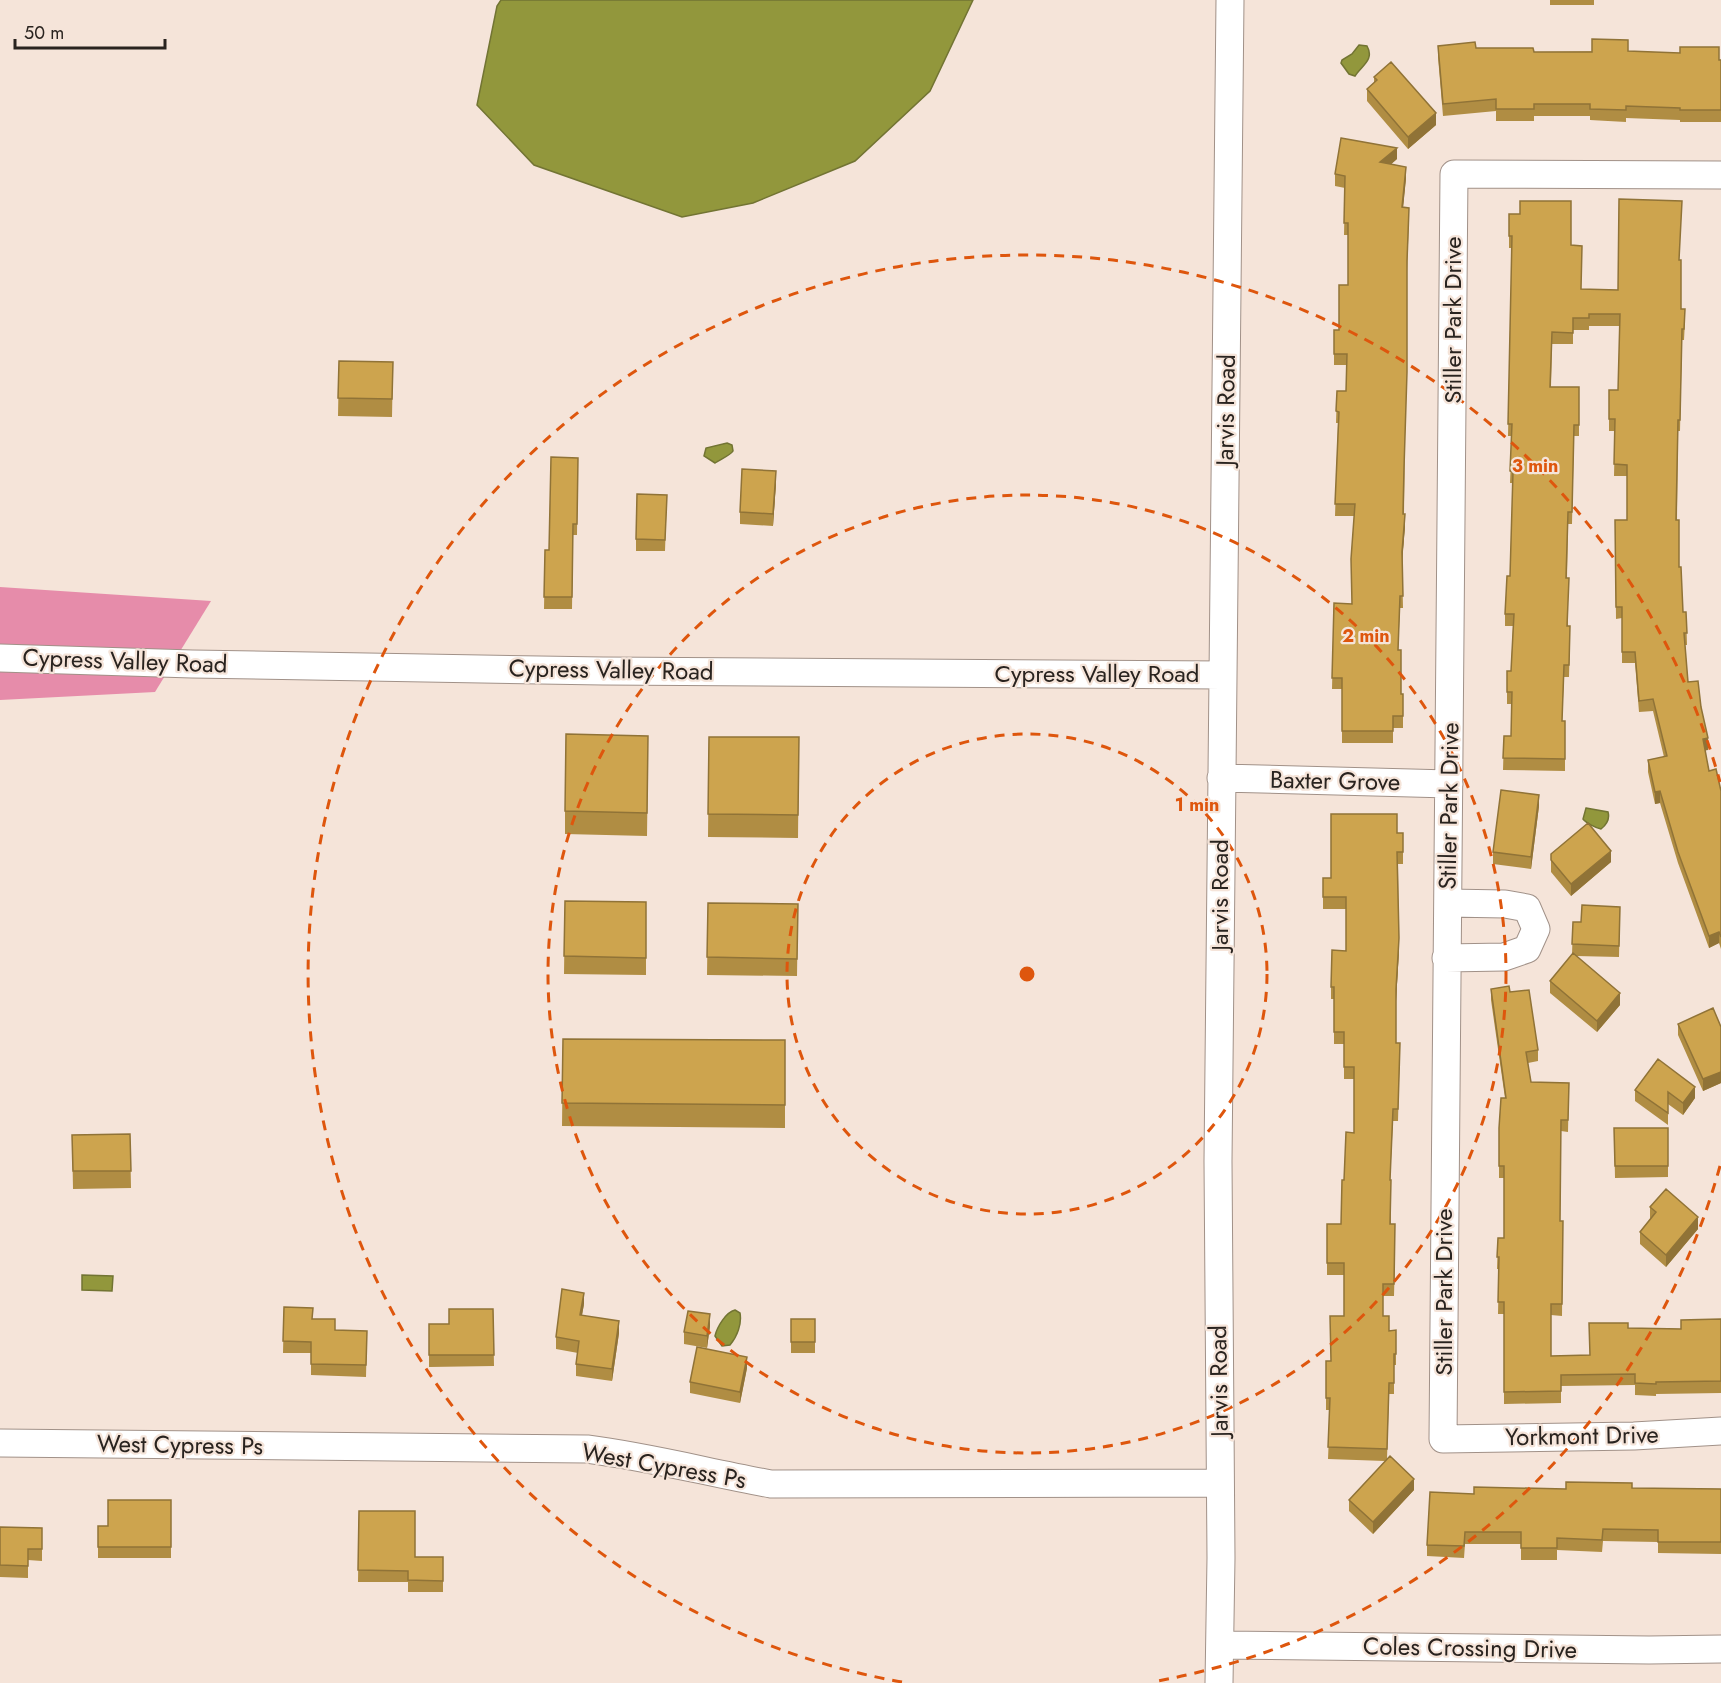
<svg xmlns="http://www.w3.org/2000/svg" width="1721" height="1683" font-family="Jost,sans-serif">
  <rect width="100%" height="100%" fill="#f5e4d9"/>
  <!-- forest -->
  <path fill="#e68caa" d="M0,587L211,601L155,692L0,700Z"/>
  <!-- water -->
  <path fill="#92973c" stroke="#727433" stroke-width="1.5" d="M501,0H973L930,91L855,161L753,203L682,217L534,165L477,105L497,6Z
    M1359,45L1367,46C1375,60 1361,66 1355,76L1349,74L1341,63L1342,60L1352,54Z
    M727,443L732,445L733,451C731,455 719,460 715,463L704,456L706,448Z
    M1586,808L1608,812C1610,819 1606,825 1601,829C1596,828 1586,823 1583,819Z
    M82,1275L113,1276L112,1291L82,1290Z
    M735,1310L740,1313C742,1324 737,1337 730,1345L722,1346L715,1336C717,1327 726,1312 735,1310Z"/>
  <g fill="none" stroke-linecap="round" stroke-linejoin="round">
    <!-- minor casing -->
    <g stroke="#a19188" stroke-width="29">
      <path id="minor" d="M1721,175L1454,174L1443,1439L1634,1436L1721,1431
        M0,658L192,664L603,671L1223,675
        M1221,778L1449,784
        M1446,958L1504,957L1527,949L1536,929L1527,908L1505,904L1448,903
        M0,1443L587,1449C650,1457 710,1473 771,1484L1220,1483
        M1220,1645L1649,1650L1721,1649
        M1219,1683L1221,1558L1218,1161L1230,0"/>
    </g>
    <!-- minor -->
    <use href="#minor" stroke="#fff" stroke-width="27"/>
  </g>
  <!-- wall -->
  <path fill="#b08d43" d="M1550,0H1594V5H1550Z
    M1438,46L1534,52L1628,51L1721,60V122H1680V120L1626,118V122L1590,120V116H1534V121H1496V111L1443,116L1438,57Z
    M1374,77L1436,125L1408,149L1367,101V89L1374,83Z
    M1397,159L1391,164L1406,178L1403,207L1409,219L1407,271L1404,514L1405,526L1402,562L1403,608H1400L1398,650L1401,694H1403V728H1393V743H1342V689H1332L1334,603L1352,604L1354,516H1335L1338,423H1336L1337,391H1346L1347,365H1334V330H1339L1348,285V235H1344L1345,188L1335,186V174Z
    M1509,214L1571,245L1581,289L1618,290L1680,260L1681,309L1685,321L1684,340H1682L1680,431H1678L1677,520L1679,567L1683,612H1686L1687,645H1685L1688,682L1701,707L1708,750H1705L1709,771L1721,791V949L1719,943L1709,948L1678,863L1660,803L1655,804L1648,772V760L1664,757L1653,711L1639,712L1635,663H1622V618L1616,619L1615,520H1627V476H1614L1615,431H1609V390H1618L1620,326H1589V330H1573V344H1552L1551,387H1579V436H1574L1572,524H1568L1567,578L1568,626L1570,637L1569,677H1564L1562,721H1565V771L1503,770L1504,736H1511L1512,704H1507V692L1511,671L1513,626H1505V614L1510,576L1513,483H1510L1512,436H1508L1512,248H1509Z
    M339,361L393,362L392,417L338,416Z
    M578,458L577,535H573L572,609H544L545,550H549Z
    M776,483L773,526L740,524V512Z
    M667,495L665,551H636V539Z
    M709,737H799L798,838L708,837Z
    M648,759L647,836L565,834V811Z
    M1539,806L1531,869L1493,864V852Z
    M1397,833L1403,845V864H1398L1399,950L1396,1001V1043H1400L1398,1121H1393L1390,1180L1391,1224H1395V1257L1394,1296H1383V1316L1389,1331L1396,1330V1365H1394V1394H1389L1387,1459L1414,1490L1373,1534L1349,1511V1500L1385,1461L1328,1459L1330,1410H1326V1361H1331L1344,1316V1275H1327V1224H1341L1344,1180L1354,1133V1079H1344V1044H1334V999H1331V987L1346,951V909H1323V878H1331Z
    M1551,854L1611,862L1571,896L1551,872Z
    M565,901L646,902V975L564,974Z
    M708,903L798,904L797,976L707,975Z
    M1620,907L1619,957L1576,956L1620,1005L1597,1032L1550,993V981L1572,955L1573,922H1581Z
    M1491,989L1510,992L1538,1050V1061L1528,1063L1531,1082L1569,1083L1568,1132L1561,1131L1560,1221H1563L1562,1316L1551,1315V1356L1590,1355L1628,1328L1681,1329L1721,1319V1393L1656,1394V1396L1635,1395V1385L1561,1386V1403L1504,1404V1314H1498L1499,1269H1497L1498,1238H1504V1178H1499V1128L1505,1098L1491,1000Z
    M1678,1024L1721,1027V1083L1703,1091L1678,1035Z
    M563,1039L785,1040V1128L562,1126Z
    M1658,1059L1695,1098L1683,1115L1668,1104V1125L1635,1101V1090Z
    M1614,1128H1668V1177L1615,1178Z
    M130,1134L131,1188L73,1189L72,1135Z
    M1650,1207L1698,1229L1666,1267L1640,1244V1232L1650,1219Z
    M584,1304L582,1315L619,1333L612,1381L576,1376V1364L578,1353L556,1349V1337Z
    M284,1307L313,1319L335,1330L367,1331L366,1377L311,1375V1353H283Z
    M493,1309L494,1366L429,1367V1324H449Z
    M791,1319H815V1353H791Z
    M710,1326L707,1348L684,1344V1332Z
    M747,1368L740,1403L690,1393V1382Z
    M1632,1488L1721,1489V1554L1658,1553V1542L1603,1541L1602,1552L1557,1550V1560H1521V1544H1465L1464,1558L1427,1556V1545L1474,1494L1566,1489Z
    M171,1500V1558H98V1526H108Z
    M359,1511L415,1557H443V1592H408V1582H358Z
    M0,1527L42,1528V1561L28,1560V1578L0,1577Z"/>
  <!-- shaded-wall -->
  <path fill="#907337" d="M1436,113V125L1408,149V137Z
    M1397,148V159L1380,174V162Z
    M1406,167V178L1402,219V207Z
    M776,471V483L773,526V514Z
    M1405,514V526L1402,564V552Z
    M1708,738V750L1703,751V739Z
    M1660,791V803L1655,804V792Z
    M1539,795V806L1531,869V857Z
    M1611,851V862L1571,896V884Z
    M1719,932V943L1709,948V936Z
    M1399,938V950L1396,1001V989Z
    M1620,993V1005L1597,1032V1021Z
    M1721,1072V1083L1703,1091V1079Z
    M1695,1087V1098L1683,1115V1103Z
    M1698,1217V1229L1666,1267V1255Z
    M584,1293V1304L580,1326V1315Z
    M710,1314V1326L707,1348V1336Z
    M619,1321V1333L612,1381V1369Z
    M747,1357V1368L740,1403V1392Z
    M1414,1479V1490L1373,1534V1522Z"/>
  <!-- building -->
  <path fill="#cda44e" stroke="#907337" stroke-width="1.5" d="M1592,39L1628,40V51L1680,53V47H1719V60H1721V110H1680V108L1626,106V110L1590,109V104H1534V109H1496V99L1443,104L1438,46L1475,42L1476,48H1533L1534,52H1592Z
    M1391,62L1436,113L1408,137L1367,89L1377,80L1374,77Z
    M1341,138L1397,148L1380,162L1406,167L1402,207L1409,208L1407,261V372L1404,468L1403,514H1405L1402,552L1403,596H1400L1398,650H1401V694H1403V716H1393V731H1342V678H1332L1334,603L1352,604L1351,559L1355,504H1335L1339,412L1336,411L1337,391H1346L1347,354H1334V330H1339V285H1348V223H1344L1345,176L1335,174Z
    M1619,199L1682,201L1679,260H1681V309H1685L1684,329H1682L1680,420H1678L1676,520H1679V567H1681L1683,612H1686L1687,633H1684L1688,682L1698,681L1701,707L1708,738L1703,739L1709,771L1716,769L1721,791V937L1719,932L1709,936L1678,852L1660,791L1655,792L1648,760L1667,756L1653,699L1639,701L1635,652H1622V607H1616L1615,520H1627V465L1614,464L1615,419H1609V390H1618L1620,314H1589V318H1573V333L1552,332L1550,387H1579V425H1574L1572,512H1568L1566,578H1569L1567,626H1570L1569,665H1564L1562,721H1565V759L1503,758L1504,736H1511L1512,692H1507V671H1511L1514,614H1505L1507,576H1510L1513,472L1510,471L1512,424H1508L1512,236H1509V214H1520V201H1571V245L1582,246L1581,289L1618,290Z
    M339,361L393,362L392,399L338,398Z
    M551,457L578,458L577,524H573L572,597H544L545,550H549Z
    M742,469L776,471L773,514L740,512Z
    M637,494L667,495L665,540L636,539Z
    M566,734L648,736L647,813L565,811Z
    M709,737H799L798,815L708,814Z
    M1501,790L1539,795L1531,857L1493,852Z
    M1331,814H1397V833H1403V852H1397L1399,938L1396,989V1043H1400L1398,1109H1393L1390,1180H1391L1390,1224H1395L1394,1284H1383V1316H1389V1331L1396,1330V1354H1394V1383H1389L1387,1449L1328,1447L1330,1398H1326V1361H1331L1330,1316H1344V1263H1327V1224H1341L1342,1180H1344L1346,1132L1354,1133V1067H1344V1032H1334V987H1331L1332,950L1346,951V897H1323V878H1331Z
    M1588,823L1611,851L1571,884L1551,860V854Z
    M565,901L646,902V958L564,956Z
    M708,903L798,904L797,959L707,957Z
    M1582,905L1620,907L1619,946L1572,944L1573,922H1581Z
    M1573,953L1620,993L1597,1021L1550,981Z
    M1509,986L1510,992L1529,990L1538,1050L1526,1052L1531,1082L1569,1083L1568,1120H1561L1560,1221H1563L1562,1304H1551V1356L1590,1355L1589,1323H1628V1328L1681,1329V1320L1721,1319V1381L1656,1382V1384L1635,1383V1374L1561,1375V1391L1504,1392V1302H1498L1499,1257H1497L1498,1238H1504V1166H1499V1128L1501,1098H1506L1491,989Z
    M1713,1008L1721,1027V1072L1703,1079L1678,1024Z
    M563,1039L785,1040V1105L562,1103Z
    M1658,1059L1695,1087L1683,1103L1668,1092V1113L1635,1090Z
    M1614,1128H1668V1166H1615Z
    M130,1134L131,1171H73L72,1135Z
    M1666,1189L1698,1217L1666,1255L1640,1232L1656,1212L1650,1207Z
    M562,1289L584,1293L580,1315L619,1321L612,1369L576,1364L579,1341L556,1337Z
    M284,1307L313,1308L312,1319H335V1330L367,1331L366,1365L311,1364V1342L283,1341Z
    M449,1309H493L494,1355H429V1324H449Z
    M688,1311L710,1314L707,1336L684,1332Z
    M791,1319H815V1342H791Z
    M697,1347L747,1357L740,1392L690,1382Z
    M1390,1456L1414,1479L1373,1522L1349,1500Z
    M1566,1482L1632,1483V1488L1721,1489V1542H1658V1530L1603,1529L1602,1540L1557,1538V1548H1521V1532H1465L1464,1546L1427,1545L1430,1492L1474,1494V1487L1566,1489Z
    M108,1500H171V1547H98V1526H108Z
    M359,1511H415V1557H443V1581L408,1580V1571L358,1570Z
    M0,1527L42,1528V1549H28V1566L0,1565Z"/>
  <!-- distance rings -->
  <g fill="none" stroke="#de560d" stroke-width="3" stroke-dasharray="10 8">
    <circle cx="1027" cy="974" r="240"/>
    <circle cx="1027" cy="974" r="479"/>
    <path d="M1720 1166A719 719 0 0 1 1152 1682M902 1682A719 719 0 1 1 1720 782"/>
  </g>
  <g text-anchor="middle" stroke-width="4.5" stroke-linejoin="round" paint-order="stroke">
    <!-- street labels -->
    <g font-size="24" fill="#29231f" stroke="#f5e4d9">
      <text transform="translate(1453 320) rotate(-90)" y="8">Stiller Park Drive</text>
      <text transform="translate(1226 410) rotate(-89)" y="8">Jarvis Road</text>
      <text transform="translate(125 661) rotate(2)" y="8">Cypress Valley Road</text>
      <text transform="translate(611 670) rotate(1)" y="8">Cypress Valley Road</text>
      <text x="1097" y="682">Cypress Valley Road</text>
      <text transform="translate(1335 781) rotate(1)" y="8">Baxter Grove</text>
      <text transform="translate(1449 806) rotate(-89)" y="8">Stiller Park Drive</text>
      <text transform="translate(1220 895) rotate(-90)" y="8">Jarvis Road</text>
      <text transform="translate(1444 1292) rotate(-90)" y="8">Stiller Park Drive</text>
      <text transform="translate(1219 1381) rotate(-91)" y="8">Jarvis Road</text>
      <text transform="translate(1582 1436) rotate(-1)" y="8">Yorkmont Drive</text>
      <text transform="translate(180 1445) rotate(1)" y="8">West Cypress Ps</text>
      <text transform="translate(664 1466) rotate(10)" y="8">West Cypress Ps</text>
      <text transform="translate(1470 1648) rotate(1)" y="8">Coles Crossing Drive</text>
    </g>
  </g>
  <circle cx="1027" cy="974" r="9" fill="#de560d" stroke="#f5e4d9" stroke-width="3"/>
  <g font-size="18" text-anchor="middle" font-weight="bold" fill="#de560d" stroke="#f5e4d9" stroke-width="4.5" stroke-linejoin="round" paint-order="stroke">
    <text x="1535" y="472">3 min</text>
    <text x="1366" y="642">2 min</text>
    <text x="1197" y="811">1 min</text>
  </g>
  <!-- scale -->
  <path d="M15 39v9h150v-9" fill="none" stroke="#29231f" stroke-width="3"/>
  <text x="24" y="39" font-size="18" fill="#29231f" stroke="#f5e4d9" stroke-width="4.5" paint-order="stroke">50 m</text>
</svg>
